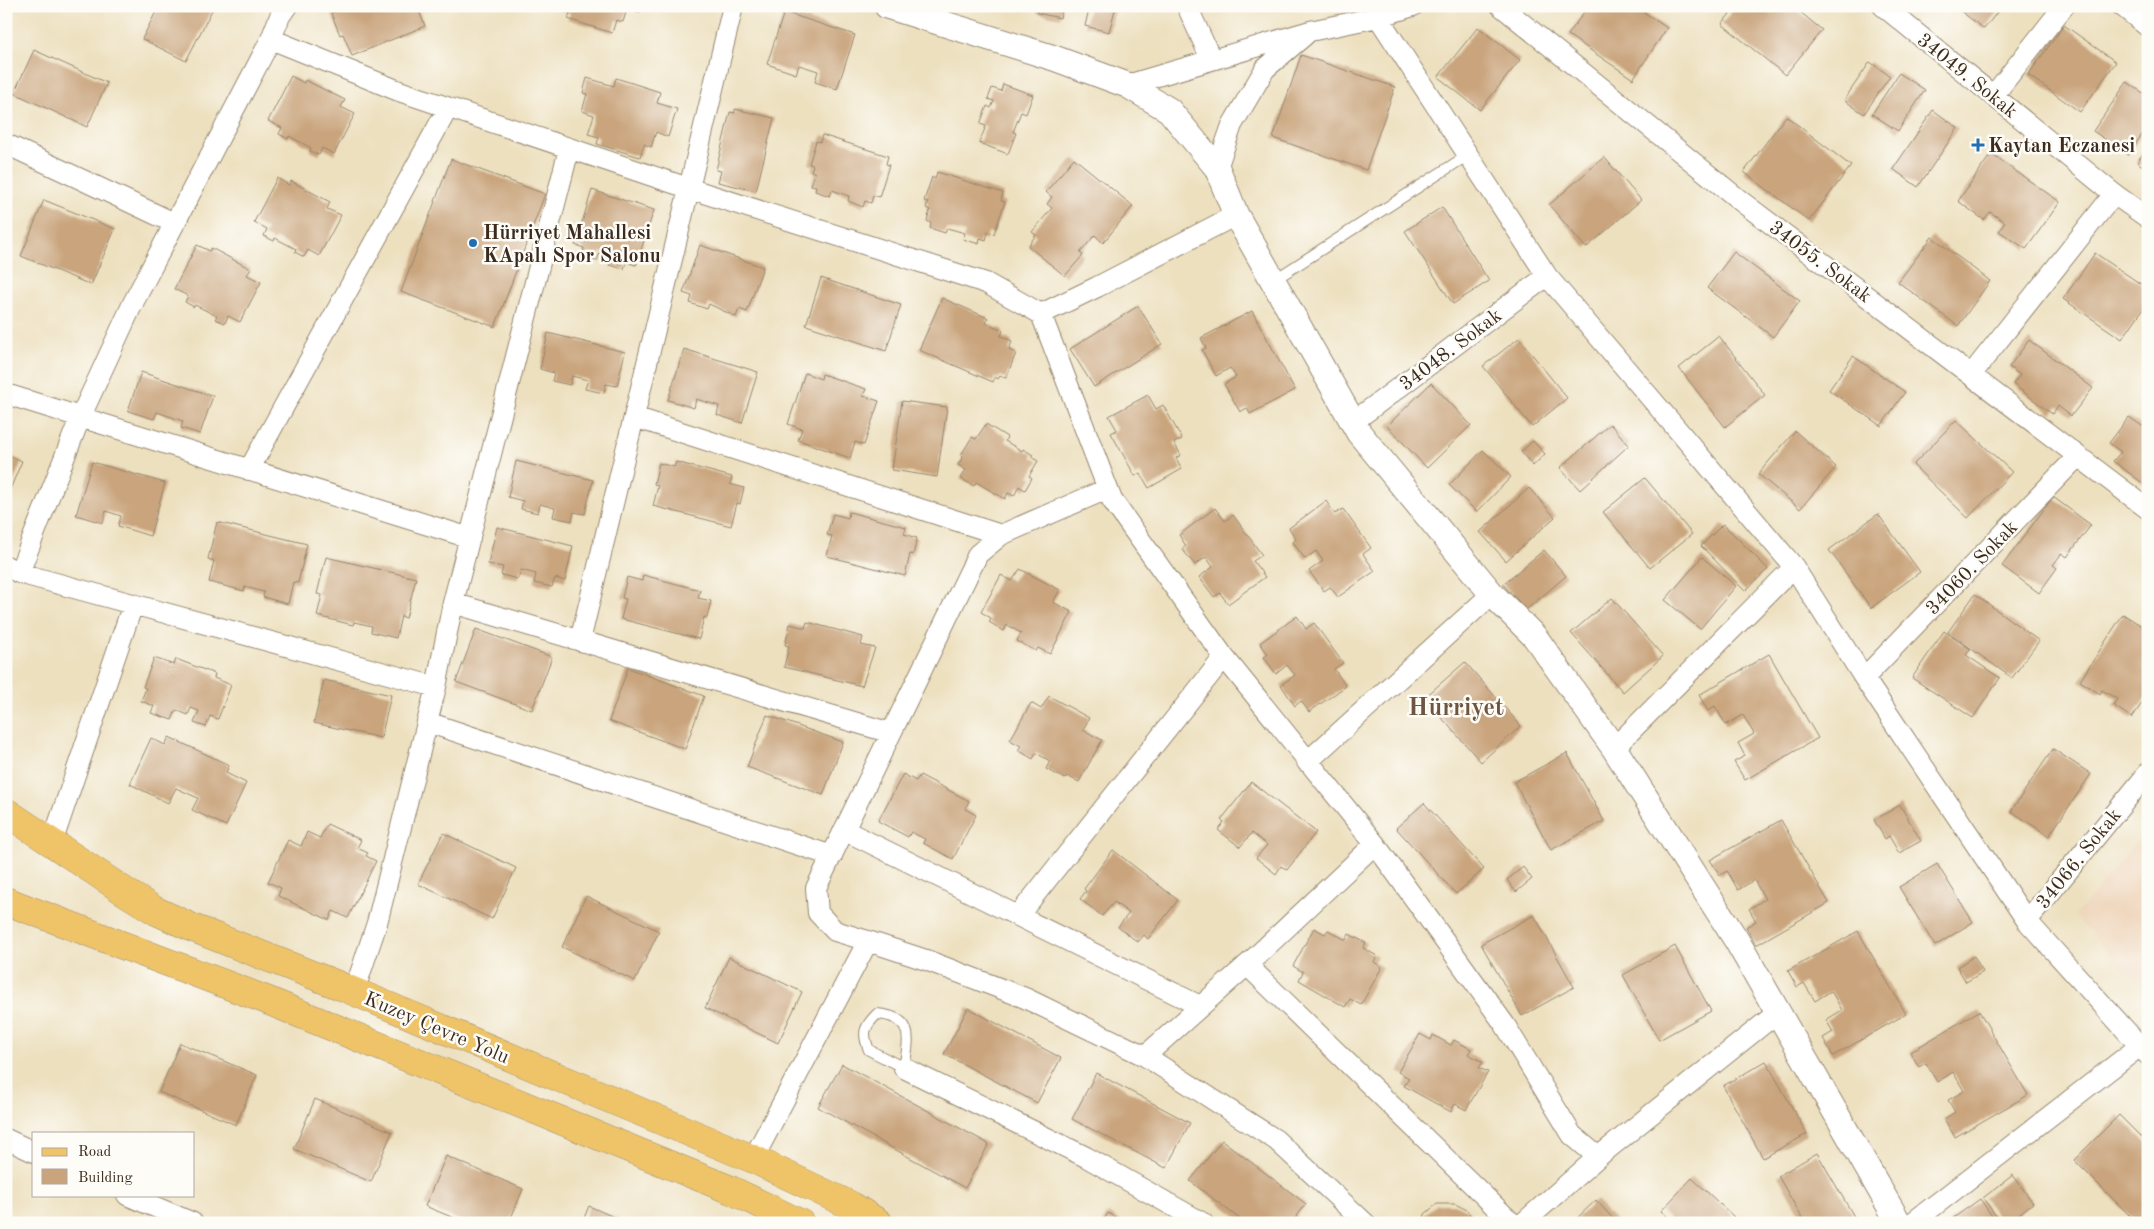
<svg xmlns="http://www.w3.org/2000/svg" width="2154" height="1229" font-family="'Old Standard TT',serif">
  <rect width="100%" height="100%" fill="#fdfcf7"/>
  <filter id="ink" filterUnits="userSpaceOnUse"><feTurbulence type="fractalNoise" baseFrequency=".02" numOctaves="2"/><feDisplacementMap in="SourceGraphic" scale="10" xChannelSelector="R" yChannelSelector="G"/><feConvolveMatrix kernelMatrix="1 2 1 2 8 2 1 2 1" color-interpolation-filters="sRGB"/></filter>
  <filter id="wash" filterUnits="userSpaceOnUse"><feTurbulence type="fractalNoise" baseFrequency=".0096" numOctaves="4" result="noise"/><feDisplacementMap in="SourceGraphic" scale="20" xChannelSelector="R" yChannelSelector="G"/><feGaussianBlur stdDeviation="1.12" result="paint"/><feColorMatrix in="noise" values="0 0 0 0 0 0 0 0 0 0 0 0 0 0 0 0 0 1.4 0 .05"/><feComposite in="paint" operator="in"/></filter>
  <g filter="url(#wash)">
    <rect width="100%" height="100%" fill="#ede0bf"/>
    <!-- built -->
    <path fill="#efd6bc" d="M2148,828V995L2075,916Z"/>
    <g id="blocks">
      <!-- building -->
      <path fill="#c9a47d" d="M159,6H214L186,61L142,39Z
        M347,6H417L425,26L352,56L343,34L340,35L331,13Z
        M561,6H642L640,12L627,9L623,22L616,20L612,33L568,19L570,13L560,10Z
        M1039,6H1063L1060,18L1037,13Z
        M1082,6H1116L1109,32L1085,26L1089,9Z
        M1588,6H1635L1667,28L1633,79L1568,35Z
        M1736,6H1793L1822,30L1785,75L1722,24Z
        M1954,6H2002L1984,29Z
        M784,12L855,35L837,89L815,82L818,71L799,65L796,74L767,64Z
        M2064,25L2116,62L2080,112L2028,75Z
        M1478,27L1520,60L1480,110L1438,77Z
        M34,50L107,83L87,127L14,93Z
        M1301,55L1395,87L1366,170L1273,138Z
        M1870,62L1890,76L1864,114L1844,100Z
        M1899,73L1925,90L1898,131L1872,114Z
        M291,76L304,83L305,80L345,100L341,107L355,114L334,154L322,148L319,155L310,151L311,148L289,136L288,139L279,134L282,128L268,121Z
        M587,78L614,86L616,78L660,92L657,103L677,109L668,137L656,132L651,147L644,144L640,157L597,144L599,137L588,134L594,115L582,111L587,94L583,93Z
        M2127,82L2148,96V126L2128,155L2093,131Z
        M1003,84L1033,95L1026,114L1021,112L1013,132L1016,133L1008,154L979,143L986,126L980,124L987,106L991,108L994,101L988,99L992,88L1001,91Z
        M735,109L774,118L756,191L718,182L721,171L716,170L730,112L735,113Z
        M1933,110L1958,128L1918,187L1893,169Z
        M1786,116L1851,166L1809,221L1744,172Z
        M822,135L888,156L886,164L889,165L879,197L873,195L871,203L865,201L863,207L848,201L849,196L832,190L830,196L815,191L816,186L811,185L815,173L811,171L813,165L809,164L816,141L820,142Z
        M2148,146V170L2137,162Z
        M1991,154L2060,202L2026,249L1999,231L2005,222L1990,212L1984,220L1958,201Z
        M1604,157L1641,200L1586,248L1549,205Z
        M1074,158L1133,206L1103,243L1095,235L1080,253L1083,255L1065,276L1028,246L1036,235L1032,232L1052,208L1047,204L1052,197L1046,192Z
        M451,159L545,194L495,327L401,292Z
        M937,172L1003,193L1001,201L1005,202L994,234L988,232L986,240L980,238L979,244L963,239L965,233L947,228L945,233L930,228L931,223L927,221L930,210L926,208L928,202L924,201L932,177L935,179Z
        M277,178L289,185L291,181L330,202L327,209L341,215L319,256L308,250L304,257L295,252L296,249L275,238L274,241L264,236L267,229L254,222Z
        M592,190L654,210L636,265L626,262L624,269L609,265L612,256L600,252L597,261L582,257L584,248L575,245Z
        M44,200L115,229L91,285L21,256Z
        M1442,207L1489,281L1453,304L1405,231Z
        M1932,237L1990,281L1958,326L1898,282Z
        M197,245L210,251L211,248L251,269L247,275L261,282L240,322L228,316L225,323L215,319L217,316L195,305L194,307L185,302L188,296L174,289Z
        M700,245L763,267L747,312L739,309L736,317L709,304L707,309L690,303L692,296L683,293Z
        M1734,252L1800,301L1773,337L1707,288Z
        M2095,253L2148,289V302L2122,339L2063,299Z
        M821,278L901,305L886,351L806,325Z
        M942,298L988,318L986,323L1003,330L1001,336L1012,341L1009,350L1016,353L1006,378L1000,376L998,379L995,377L993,382L919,350Z
        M1138,306L1162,344L1094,387L1070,349Z
        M1252,311L1295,390L1250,414L1247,408L1240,412L1224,384L1236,377L1230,368L1216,376L1202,350L1206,348L1201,338Z
        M548,333L625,352L617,386L606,384L604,393L585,389L588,380L572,376L570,385L552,381L554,373L540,369Z
        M1719,336L1765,395L1725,427L1679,368Z
        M1519,338L1567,398L1532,427L1483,366Z
        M2029,340L2093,388L2071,416L2058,406L2052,414L2013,384L2020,375L2009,367Z
        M684,349L758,372L742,423L717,415L719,406L696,399L694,408L668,400Z
        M1853,356L1905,392L1881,426L1829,390Z
        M141,372L213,396L200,434L181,428L183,421L157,412L154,419L128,411Z
        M805,373L821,379L822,374L866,389L863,396L879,401L864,445L855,442L850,458L798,440L802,429L788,424Z
        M1431,383L1471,425L1427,468L1387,426Z
        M1148,395L1156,409L1163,405L1182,439L1174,443L1181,455L1176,458L1182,469L1149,488L1140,473L1135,476L1111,433L1117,430L1109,416Z
        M902,401L947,407L937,477L892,470Z
        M2129,417L2148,430V487L2113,461L2121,452L2109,443Z
        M1956,420L2012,472L1968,518L1913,465Z
        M986,424L1007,437L1005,441L1022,451L1023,449L1033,455L1031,457L1038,461L1029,476L1032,478L1025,490L1019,486L1014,496L1008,493L1005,499L976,482L974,486L960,478L966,470L958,465L963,457L961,455L972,437L976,439Z
        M1610,424L1629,445L1580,490L1560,468Z
        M1795,431L1836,467L1800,509L1758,474Z
        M1533,441L1545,454L1533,466L1521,452Z
        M1483,450L1511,477L1477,512L1449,485Z
        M6,454L22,461L6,499Z
        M516,461L593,480L585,514L574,512L572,521L553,517L555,508L540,504L538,513L521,509L523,501L508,497Z
        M92,462L165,483L150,536L118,526L121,516L106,511L103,523L76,515Z
        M676,462L732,477L730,484L744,488L740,504L737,503L731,526L653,506L658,486L654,484L659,463L674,467Z
        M1645,478L1692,534L1650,568L1603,512Z
        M1529,488L1555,517L1506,561L1480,532Z
        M2053,497L2091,525L2067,557L2062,553L2053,565L2057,568L2039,593L2002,566Z
        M1326,501L1335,514L1343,509L1371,548L1363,554L1375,571L1338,597L1330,587L1324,591L1309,571L1323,561L1316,551L1305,559L1293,542L1296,539L1289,528Z
        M1215,508L1225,521L1233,515L1262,555L1253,561L1265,577L1228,604L1220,593L1214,597L1199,577L1213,567L1206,557L1195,565L1182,549L1186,546L1179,535Z
        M849,512L906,527L904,534L917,538L913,555L910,554L905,576L827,556L832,536L827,535L833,514L848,518Z
        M1878,514L1920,572L1871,608L1829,550Z
        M217,522L307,544L298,583L293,582L288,604L263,597L264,592L245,587L244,591L209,582L214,561L208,559Z
        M1723,524L1768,569L1745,591L1701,546Z
        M497,527L573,546L565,581L555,578L552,587L534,583L536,574L521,570L518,579L501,575L503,567L488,564Z
        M1544,550L1566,576L1526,610L1503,584Z
        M326,557L416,578L406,618L401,616L396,638L371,632L372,626L354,622L353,625L317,616L322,595L317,594Z
        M1702,557L1736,586L1700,629L1665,600Z
        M1020,569L1060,590L1053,602L1072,612L1050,654L1038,648L1036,651L1017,641L1021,633L1007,625L1004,631L989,622L991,618L981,612L1001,575L1012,581Z
        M643,575L700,590L698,598L711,601L707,618L704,617L699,639L621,619L626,599L622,598L627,577L642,581Z
        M1975,594L2039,641L2012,678L1948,632Z
        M1612,598L1663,656L1623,692L1571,633Z
        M2123,614L2148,630V694L2132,718L2113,705L2117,699L2102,690L2100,694L2080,681Z
        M1297,616L1306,629L1314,623L1343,663L1334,669L1346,686L1309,712L1301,701L1295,706L1281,685L1295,675L1287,665L1276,674L1264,657L1268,654L1260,643Z
        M807,622L863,637L861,645L875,648L862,686L784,667L789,646L785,645L790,624L805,628Z
        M476,629L552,657L532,710L456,682Z
        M1944,631L1970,649L1966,655L2000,678L1973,718L1912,678Z
        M1769,654L1818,738L1745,780L1734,762L1745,756L1738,743L1754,734L1743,715L1726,725L1715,706L1708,711L1699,695Z
        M154,658L174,665L176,659L215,674L214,678L231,685L218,719L210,716L206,727L194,723L199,711L191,708L188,715L176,710L172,720L151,713L154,706L141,701L146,688L143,687Z
        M1465,662L1521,726L1481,762L1424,698Z
        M628,668L704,696L685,749L609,721Z
        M324,680L391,695L381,738L314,723Z
        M1049,696L1089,718L1083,730L1102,740L1079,782L1067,776L1065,779L1046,769L1050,761L1036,753L1033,759L1018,750L1021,746L1010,740L1031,703L1041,709Z
        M767,715L843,742L823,795L747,767Z
        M169,737L229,765L226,773L246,783L226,826L192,810L198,798L176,788L168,803L130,784L151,738L165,745Z
        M2053,749L2091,774L2049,836L2011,811Z
        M1567,753L1604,821L1551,850L1514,782Z
        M903,774L916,781L920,775L969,801L965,809L976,815L953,859L923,843L925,839L911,832L908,837L878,821Z
        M1251,782L1316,832L1287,870L1281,866L1276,874L1256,858L1267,845L1252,833L1240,847L1218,830L1224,822L1221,820Z
        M1424,803L1484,869L1456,894L1396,828Z
        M1900,805L1921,841L1899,853L1889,836L1885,839L1874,820Z
        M1781,820L1829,903L1756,945L1746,927L1756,921L1749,909L1765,899L1754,880L1738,890L1727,871L1720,875L1710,860Z
        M327,824L361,840L357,848L368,853L366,856L376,861L348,918L333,911L329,920L278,896L281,888L268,882L288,840L301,846L307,832L320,838Z
        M443,833L516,868L492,919L418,884Z
        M1113,850L1178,900L1148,939L1144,935L1138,942L1118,927L1129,913L1114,902L1102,916L1080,899L1086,891L1084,889Z
        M1937,864L1973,922L1935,946L1899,887Z
        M1523,867L1532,879L1516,892L1507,880Z
        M586,896L659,931L635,981L562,947Z
        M1534,915L1574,987L1522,1016L1481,944Z
        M1314,928L1325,934L1328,930L1346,940L1349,934L1366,943L1363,948L1377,956L1374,962L1382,967L1361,1005L1350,999L1345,1007L1299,980L1303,972L1293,966Z
        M1858,931L1906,1014L1833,1056L1823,1038L1833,1032L1826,1020L1842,1010L1831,991L1815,1001L1804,983L1797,987L1788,971Z
        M1675,946L1711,1011L1659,1040L1623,975Z
        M1974,956L1983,972L1966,982L1957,967Z
        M729,957L802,992L778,1043L705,1008Z
        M968,1008L1061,1058L1037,1103L944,1054Z
        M1979,1011L2028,1095L1955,1137L1944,1119L1955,1112L1948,1100L1964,1091L1953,1072L1937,1082L1926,1063L1919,1067L1910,1052Z
        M1420,1034L1431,1040L1433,1035L1451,1045L1454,1040L1471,1049L1468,1054L1483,1062L1479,1068L1488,1072L1466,1110L1455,1104L1451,1112L1404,1086L1409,1078L1398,1072Z
        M180,1043L257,1075L236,1125L159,1092Z
        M1766,1061L1807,1134L1763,1158L1723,1086Z
        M842,1064L989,1144L965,1188L818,1107Z
        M1096,1073L1190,1123L1166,1168L1072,1119Z
        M315,1099L392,1132L371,1182L294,1149Z
        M2119,1115L2148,1144V1215L2140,1223H2137L2074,1160Z
        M1222,1140L1306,1204L1292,1223H1245L1190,1181Z
        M1817,1153L1856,1220L1852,1223H1805L1778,1176Z
        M446,1156L523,1189L509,1223H466L425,1206Z
        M2013,1175L2033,1203L2007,1223H2001L1983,1198Z
        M1692,1178L1734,1217L1729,1223H1674L1661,1211Z
        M1980,1199L1997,1223H1951L1949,1221Z
        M1596,1200L1617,1223H1572Z
        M1437,1204H1455L1467,1210L1476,1223H1423L1425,1214Z
        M589,1206L627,1223H582Z
        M1108,1213L1124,1223H1102Z
        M2045,1215L2052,1223H2037Z"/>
    </g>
  </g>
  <g filter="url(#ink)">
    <use href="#blocks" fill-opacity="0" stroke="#94856e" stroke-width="1"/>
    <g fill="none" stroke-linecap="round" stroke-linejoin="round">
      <!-- service casing -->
      <g stroke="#94856e" stroke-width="12">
        <path id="service" d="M1274,280L1468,155
          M877,1014C915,1017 909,1039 904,1068L869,1050C862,1033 864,1027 877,1014Z"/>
      </g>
      <!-- minor casing -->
      <g stroke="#94856e" stroke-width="22">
        <path id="minor" d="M1187,6L1211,59
          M1501,6L1742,202L2148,509
          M1883,6L2114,194L2148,218
          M2122,6L2148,27
          M1378,17L1547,276L1794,567L1864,678L2027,921L2148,1055
          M271,39L399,91L688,188L986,283L1041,314L1097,287L1236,215
          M1127,85L1310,31L1378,17L1413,6
          M1993,96L2064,6
          M6,144L174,223
          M1217,168L1232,125L1265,69L1305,35
          M1041,314L1112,500L1224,657L1375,844L1505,1025L1572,1135L1598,1157L1777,1013
          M1971,375L2114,194
          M6,394L470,538
          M634,417L1001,535
          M1353,422L1547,276
          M249,470L448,108
          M6,566L19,573L436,687
          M19,573L80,418L133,303L271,39L280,16L287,6
          M453,603L891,733
          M580,641L733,6
          M1864,678L2078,456
          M427,722L832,856
          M1614,748L1794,567
          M1307,762L1492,594
          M844,830L1200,1006
          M52,843L133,604
          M1018,916L1224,657
          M2027,921L2148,773
          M868,941L926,960L1025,998L1145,1056L1276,1140L1365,1223
          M1247,965L1512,1223
          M354,992L377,923L436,687L453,603L569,149
          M1145,1056L1247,965L1375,844
          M904,1068L1086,1157L1203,1223
          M6,1139L34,1152
          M753,1159L868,941L835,931L818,913L816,888L978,554L1001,535L1107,489
          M127,1195L193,1223
          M1523,1223L1598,1157
          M1912,1223L2140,1046"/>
      </g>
      <!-- tertiary casing -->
      <g stroke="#94856e" stroke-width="27">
        <path id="tertiary" d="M887,6L1054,58L1127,85L1169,110L1217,168L1236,215L1359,433L1492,594L1535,637L1614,748L1737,941L1899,1223"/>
      </g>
      <!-- primary casing -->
      <g stroke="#94856e" stroke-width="29">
        <path id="primary" d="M6,812L127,893L156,911L193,928L343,987L753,1159L852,1206L879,1223
          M6,901L264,999L731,1190L800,1223"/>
      </g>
      <!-- service -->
      <use href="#service" stroke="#fff" stroke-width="10"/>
      <!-- minor -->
      <use href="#minor" stroke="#fff" stroke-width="20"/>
      <!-- tertiary -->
      <use href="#tertiary" stroke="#fff" stroke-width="25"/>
      <!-- primary -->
      <use href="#primary" stroke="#efc469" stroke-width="28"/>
    </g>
  </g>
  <!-- markers -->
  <g fill="#1f6fb2" stroke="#fdfcf7" stroke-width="2">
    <path d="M1975.5 137.5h5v5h5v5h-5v5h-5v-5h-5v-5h5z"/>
    <circle cx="473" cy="243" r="5"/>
  </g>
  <g text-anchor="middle" stroke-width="5" stroke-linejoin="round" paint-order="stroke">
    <!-- street labels -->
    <g font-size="20" fill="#3b2a1e" stroke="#fdfcf7">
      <text transform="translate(1968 75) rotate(39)" y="7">34049. Sokak</text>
      <text transform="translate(1821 261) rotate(37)" y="7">34055. Sokak</text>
      <text transform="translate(1450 349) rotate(-37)" y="7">34048. Sokak</text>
      <text transform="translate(1971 567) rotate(-46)" y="7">34060. Sokak</text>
      <text transform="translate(2078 858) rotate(-51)" y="7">34066. Sokak</text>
      <text transform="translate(437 1027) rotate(23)" y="7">Kuzey Çevre Yolu</text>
    </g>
    <!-- poi labels -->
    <g font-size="20" font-weight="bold" fill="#3b2a1e" stroke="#fdfcf7" text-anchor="start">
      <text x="1988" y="152">Kaytan Eczanesi</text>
      <text x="483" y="239">Hürriyet Mahallesi<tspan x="483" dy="23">KApalı Spor Salonu</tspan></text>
    </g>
    <!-- district labels -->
    <g font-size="25" font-weight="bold" fill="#6d553f" stroke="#fdfcf7">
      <text x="1456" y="715">Hürriyet</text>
    </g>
  </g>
  <!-- margin -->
  <rect width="2154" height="1229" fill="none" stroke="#fdfcf7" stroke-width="25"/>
  <!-- legend -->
  <rect x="32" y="1132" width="162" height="65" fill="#fdfcf7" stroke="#afa8a0"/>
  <rect x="42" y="1148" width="25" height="8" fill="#efc469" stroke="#afa8a0"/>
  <text x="78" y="1156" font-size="15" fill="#3b2a1e">Road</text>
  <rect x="42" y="1169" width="25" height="15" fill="#c9a47d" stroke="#afa8a0"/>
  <text x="78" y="1182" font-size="15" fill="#3b2a1e">Building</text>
</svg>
